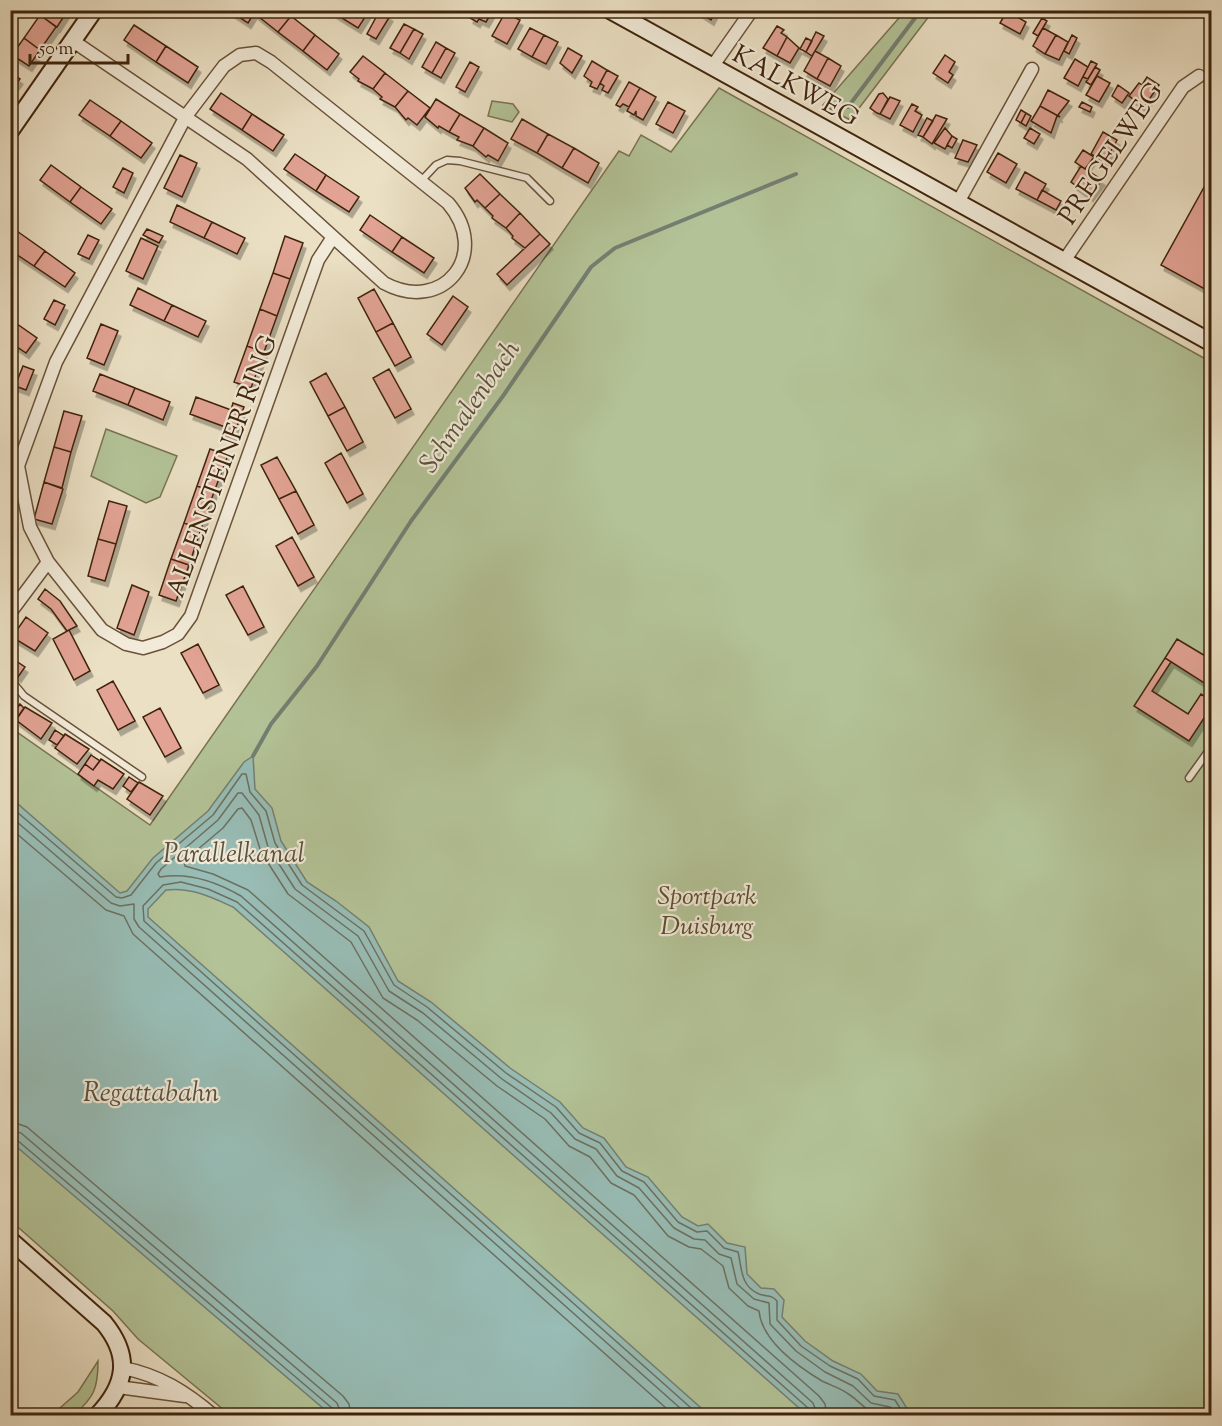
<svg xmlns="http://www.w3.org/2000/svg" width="1222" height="1426" font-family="'Sorts Mill Goudy',serif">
  <defs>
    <filter id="shadow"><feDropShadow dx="3" dy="5.5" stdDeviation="0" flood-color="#0004"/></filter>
  </defs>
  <rect width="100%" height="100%" fill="#ebe0c4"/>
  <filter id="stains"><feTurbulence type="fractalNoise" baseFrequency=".00333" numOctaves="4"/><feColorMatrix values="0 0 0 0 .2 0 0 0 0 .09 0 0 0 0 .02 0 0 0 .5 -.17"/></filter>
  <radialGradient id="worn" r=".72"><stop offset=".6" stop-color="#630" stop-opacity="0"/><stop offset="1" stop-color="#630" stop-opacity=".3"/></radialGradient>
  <!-- green -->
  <path fill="#b3c397" stroke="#797351" stroke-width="1.5" d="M905,11H933L850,120L823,105Z
    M719,88L1211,362V1415H230L138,1339L113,1311L11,1221V728L150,825L619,151L629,156L641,135L671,152Z
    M492,101L513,104L519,112L512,122L488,116Z
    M106,429L177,456L160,497L146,503L91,476Z
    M98,1361C98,1389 94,1397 74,1415H52L78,1392Z"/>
  <!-- water -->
  <path fill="#98bdb6" stroke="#747f72" stroke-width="1.5" d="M253,756L255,789L272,808L281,841L307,882L336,901L369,927L398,981L431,1002L510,1068L560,1102L583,1128L604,1138L626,1167L648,1177L682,1217L698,1226L708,1224L727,1243L745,1247L747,1274L761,1288L774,1289L784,1300L782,1317L805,1341L833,1361L861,1374L877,1391L898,1394L911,1415H807L233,907C211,897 191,887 166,890L148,909V917L709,1415H331L11,1142V798L120,893L127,891L153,858L208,811L244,762Z"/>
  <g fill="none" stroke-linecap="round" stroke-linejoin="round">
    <!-- shore -->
    <path stroke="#6c7060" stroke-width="1.5" d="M10,806L116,897L122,898L131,895L156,863L213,815L242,774H246L250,792L266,811L275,843L302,885L364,931L394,985L427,1007L506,1073L556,1107L579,1133L600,1143L622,1171L644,1182L678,1222L697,1232L707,1231L724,1248L738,1252C742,1268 740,1286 759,1294C767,1297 771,1294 777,1301V1320L801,1346L830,1366L858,1379L874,1396L895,1400L905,1416
      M10,816L111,903L120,906L134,904V919L139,927L689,1416
      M10,828L106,910L124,916L133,934L675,1416
      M10,1121L27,1127L343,1396L349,1404L351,1416
      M10,1130L21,1133L337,1403L342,1416
      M10,1138L17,1140L332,1408L335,1416
      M700,1416L144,921L143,906L163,885L181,882L208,889L237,902L808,1408L810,1416
      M818,1416L813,1403L241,896C217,882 188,872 160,877L158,874L161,869L218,820L238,793H242L259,815L268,847L295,889L358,936L389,991L423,1013L502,1079L551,1113L575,1139L596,1149L617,1176L639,1188L674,1228L694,1239L705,1240L719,1254L731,1258L737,1284L754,1299L769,1303L770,1324L796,1351L825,1372L853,1386L871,1403L890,1407L897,1416
      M827,1416L825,1404L819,1396L248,890L213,874L185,866L184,861L223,828L238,809L242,808L251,820L261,852L288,894L351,942L383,998L417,1020L497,1086L545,1119L569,1146L590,1157L611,1183L634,1195L668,1236L689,1247L701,1249L723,1266L729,1288L748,1306L759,1311C762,1341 797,1366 822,1381C830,1385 840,1388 847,1393C867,1406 858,1408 886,1416"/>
    <!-- stream -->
    <path stroke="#747f72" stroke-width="4" d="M848,107L921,10
      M253,756L271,724L317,666L411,521L503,396L591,267L615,248L796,174"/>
  </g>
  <!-- building -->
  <path fill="#e2a394" stroke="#3f230b" stroke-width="1.5" filter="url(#shadow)" d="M43,10H68L57,27L40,15Z
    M228,10H256L248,23Z
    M257,10H284L291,16L278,32L254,13Z
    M329,10H369V11L358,28Z
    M380,10L390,16L376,39L367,34Z
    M474,10H493L486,22L479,19L477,22L470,18Z
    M696,10H716L711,20Z
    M1007,11L1026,22L1020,34L1000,23Z
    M505,13L520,20L507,44L492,36Z
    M40,15L56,27L40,50L24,38Z
    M291,16L315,35L303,51L278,32Z
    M1042,18L1047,21L1038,36L1033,33Z
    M404,24L414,29L400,53L390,48Z
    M134,25L166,46L156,62L124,40Z
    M777,26L784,30L781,33L787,37L777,56L763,48Z
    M530,28L544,35L532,57L518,49Z
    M1043,28L1056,35L1045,54L1033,46Z
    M414,29L423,34L409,59L400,53Z
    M816,32L824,36L812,56L806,52Z
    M315,35L339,54L327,70L303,51Z
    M544,35L558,42L546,64L532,57Z
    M1056,35L1068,42L1059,60L1045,54Z
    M1072,35L1077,38L1069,54L1064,51Z
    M787,37L799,48L790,63L777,56Z
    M24,38L40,50L29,66L12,55Z
    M806,38L812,41L806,52L800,49Z
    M436,42L446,48L432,73L422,67Z
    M166,46L198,67L188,83L156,62Z
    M446,48L455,53L441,78L432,73Z
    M568,48L582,56L572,73L560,63Z
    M815,51L828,58L817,79L804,71Z
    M945,55L955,62L949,72L953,75L948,83L933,73Z
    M363,56L385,73L373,89L358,81L359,79L350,72Z
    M828,58L841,66L830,86L817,79Z
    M1075,59L1088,67L1078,86L1064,78Z
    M592,61L607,70L597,89L590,86L592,82L584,76Z
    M1091,61L1097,64L1088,79L1083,77Z
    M470,62L479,67L465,92L456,87Z
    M1095,67L1100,70L1091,85L1086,82Z
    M607,70L618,76L608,93L602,90L604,86L600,83Z
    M10,72L20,79L10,92Z
    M385,73L408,91L395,107L380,99L382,97L373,89Z
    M1097,76L1110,83L1099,102L1086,95Z
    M1147,77L1159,85L1144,107L1129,96L1139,83L1142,85Z
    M629,82L640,88L629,107L623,104L620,107L616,105Z
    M1118,85L1129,93L1122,103L1112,96Z
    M640,88L656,97L643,120L636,116V111L634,115L627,111Z
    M1048,90L1069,101L1058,115L1060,117L1040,106Z
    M408,91L430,108L417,125L408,118L406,120L395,107Z
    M221,93L252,114L242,130L210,109Z
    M883,93L888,99L880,114L877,113L870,108L879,94Z
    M890,97L900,101L890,119L880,114Z
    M436,99L460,114L449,132L439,126L438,128L425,117Z
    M90,100L121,121L110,136L79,115Z
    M668,102L685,111L673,133L656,124Z
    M1082,102L1092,107L1090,112L1079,107Z
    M912,104L918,107L915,111L922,115L913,132L900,125Z
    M1040,106L1060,117L1057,116L1051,133L1031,121Z
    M1021,110L1026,113L1021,123L1016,120Z
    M1026,113L1031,116L1026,126L1021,123Z
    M252,114L284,135L273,151L242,130Z
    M460,114L484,128L473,146L457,140L459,137L449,132Z
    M936,115L947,119L932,144L923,137Z
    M927,118L933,121L923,137L918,135Z
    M522,119L548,134L537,153L511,139Z
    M121,121L152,143L141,158L110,136Z
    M484,128L508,143L498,161L488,155L486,157L473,146Z
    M945,128L952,136L945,149L934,143Z
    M1030,128L1040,134L1034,144L1024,138Z
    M1103,132L1117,140L1105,162L1091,154Z
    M548,134L574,148L562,168L537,153Z
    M952,136L957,139L952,148L947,145Z
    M963,140L977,145L968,162L955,158Z
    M574,148L599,163L588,183L562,168Z
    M1083,150L1094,157L1085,169L1075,162Z
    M998,153L1017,164L1006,183L987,172Z
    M295,154L326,175L316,191L284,169Z
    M180,155L197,163L182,197L164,188Z
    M51,165L81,187L70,202L40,180Z
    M1081,166L1102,180L1090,196L1071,182Z
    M123,168L133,173L124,193L113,187Z
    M1025,172L1046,184L1037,200L1016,189Z
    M480,174L500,194L485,208L477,200L475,202L465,188Z
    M326,175L359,197L349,212L316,191Z
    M1208,180L1212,182V293L1161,265Z
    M81,187L112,209L101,224L70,202Z
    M1042,190L1061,201L1056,210L1037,200Z
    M500,194L520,213L506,228L492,218L493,216L485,208Z
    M177,205L212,222L204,238L170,222Z
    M520,213L540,234L525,248L512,238L513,236L506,228Z
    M370,215L402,237L392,252L360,230Z
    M212,222L245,238L237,254L204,238Z
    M14,229L45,251L34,266L10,250V234Z
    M147,229L163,236L159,243L143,235Z
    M540,234L550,244L507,285L497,274Z
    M88,235L99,240L89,259L78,254Z
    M285,236L303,243L290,279L273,273Z
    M402,237L434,258L424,273L392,252Z
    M141,238L158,246L143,279L126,271Z
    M45,251L75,273L65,287L34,266Z
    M273,273L290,279L277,316L260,309Z
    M138,288L172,305L164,321L130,305Z
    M374,289L393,323L376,332L358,298Z
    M453,296L468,307L442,345L427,334Z
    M54,300L65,305L55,325L44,319Z
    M172,305L206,321L198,337L164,321Z
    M260,309L277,316L264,352L247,346Z
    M10,319L37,338L26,353L10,342Z
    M393,323L411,357L395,366L376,332Z
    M101,324L118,331L104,365L87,358Z
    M247,346L264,352L251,388L234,382Z
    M23,366L34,370L26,390L15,386Z
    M389,369L411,409L395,418L373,378Z
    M326,373L345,407L328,416L310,382Z
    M100,374L135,388L128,405L93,391Z
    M135,388L170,402L163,420L128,405Z
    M196,397L231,410L233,403L244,407L233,437L222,434L225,427L190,414Z
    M345,407L363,442L347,451L328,416Z
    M64,411L82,416L71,452L54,447Z
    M54,447L71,452L62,488L44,482Z
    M210,449L228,455L214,492L197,486Z
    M341,453L363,494L347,503L325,463Z
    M277,457L296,491L279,499L261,465Z
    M44,482L63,489L52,524L34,519Z
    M197,486L214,492L201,529L184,523Z
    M296,491L314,525L298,534L279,499Z
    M109,501L127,506L116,544L98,539Z
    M184,523L201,529L189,565L171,559Z
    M292,537L314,577L298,586L276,546Z
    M98,539L116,544L105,581L88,576Z
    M171,559L189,565L176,601L159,595Z
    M132,585L149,592L134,635L117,628Z
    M243,586L264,627L248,635L226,595Z
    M45,589L60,601L77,626L67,631L51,609L38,599Z
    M26,617L48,633L35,651L12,637Z
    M69,630L90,671L74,680L53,639Z
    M1177,639L1212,660V688L1165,658Z
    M198,644L219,685L203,693L181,653Z
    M10,657L25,667L18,677L10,671Z
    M1165,658L1171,662L1152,691L1188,714L1201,694L1212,701V706L1189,741L1134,706Z
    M113,681L135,721L118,730L97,690Z
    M20,704L24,708L17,718L13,714Z
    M25,707L52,723L41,739L16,720Z
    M160,708L181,748L165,757L143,717Z
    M55,730L64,736L57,745L49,740Z
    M65,734L89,749L77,764L55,748Z
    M91,755L100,761L93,770L85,764Z
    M101,759L124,774L113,789L98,780L94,786L78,774L85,764L93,770Z
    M129,777L138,783L131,792L123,786Z
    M139,782L163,796L150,815L127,799Z"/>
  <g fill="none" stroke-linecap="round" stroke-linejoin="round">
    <!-- lane casing -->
    <g stroke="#6a5239" stroke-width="9">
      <path id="lane" d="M421,181L436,165L447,160L460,161L527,178L550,201
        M10,679L24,696L142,777
        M1189,778L1212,746"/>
    </g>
    <!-- street casing -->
    <g stroke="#6a5239" stroke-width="15">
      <path id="street" d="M73,41L247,159L384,283C443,315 492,254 448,203L271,62L256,53L240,55L224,66L186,116L56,362L18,466L30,527L48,562L102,630L126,644L143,648L163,642L178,634L191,616L318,260L333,237
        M712,67L752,10
        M957,204L1032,69
        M1064,261L1183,87L1199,76
        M10,613L48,562
        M123,1368C159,1375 186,1392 214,1416
        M118,1387L185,1396"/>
    </g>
    <!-- secondary casing -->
    <g stroke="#3f230b" stroke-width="20">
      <path id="secondary" d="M610,10L1212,343
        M10,131L94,10
        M10,1240L104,1323C131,1356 127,1385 97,1416"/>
    </g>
    <!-- lane -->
    <use href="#lane" stroke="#f2ebd9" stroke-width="6"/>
    <!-- street -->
    <use href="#street" stroke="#f2ebd9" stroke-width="12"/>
    <!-- secondary -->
    <use href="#secondary" stroke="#f2ebd9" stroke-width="16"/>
  </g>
  <g text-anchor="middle" stroke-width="4.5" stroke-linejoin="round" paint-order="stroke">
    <!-- street labels -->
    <g font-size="26" fill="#3f230b" stroke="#f2ebd9">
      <text transform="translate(796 85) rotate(29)" y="9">KALKWEG</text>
      <text transform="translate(1110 153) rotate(-56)" y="9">PREGELWEG</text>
      <text transform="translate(221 466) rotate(-70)" y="9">ALLENSTEINER RING</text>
    </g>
    <!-- park labels -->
    <g font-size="26" font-style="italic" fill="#5c4b2e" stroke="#f2ebd9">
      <text x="707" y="904">Sportpark<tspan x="707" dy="30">Duisburg</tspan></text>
    </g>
    <!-- water labels -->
    <g font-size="27" font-style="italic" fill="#5a513e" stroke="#f2ebd9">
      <text transform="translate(469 406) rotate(-55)" y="9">Schmalenbach</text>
      <text x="234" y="862">Parallelkanal</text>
      <text x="151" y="1101">Regattabahn</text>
    </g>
  </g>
  <!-- margin -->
  <rect width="1222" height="1426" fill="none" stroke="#ebe0c4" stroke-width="36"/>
  <rect x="12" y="12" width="1198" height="1402" fill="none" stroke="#3f230b" stroke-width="3"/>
  <rect x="18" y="18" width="1186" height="1390" fill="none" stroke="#3f230b" stroke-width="1.5"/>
  <!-- scale -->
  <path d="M30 54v9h98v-9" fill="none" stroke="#3f230b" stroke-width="3"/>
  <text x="39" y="54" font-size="18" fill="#3f230b" stroke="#f2ebd9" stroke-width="4.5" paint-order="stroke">50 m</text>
  <rect width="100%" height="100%" filter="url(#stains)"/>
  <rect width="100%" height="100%" fill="url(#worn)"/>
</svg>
